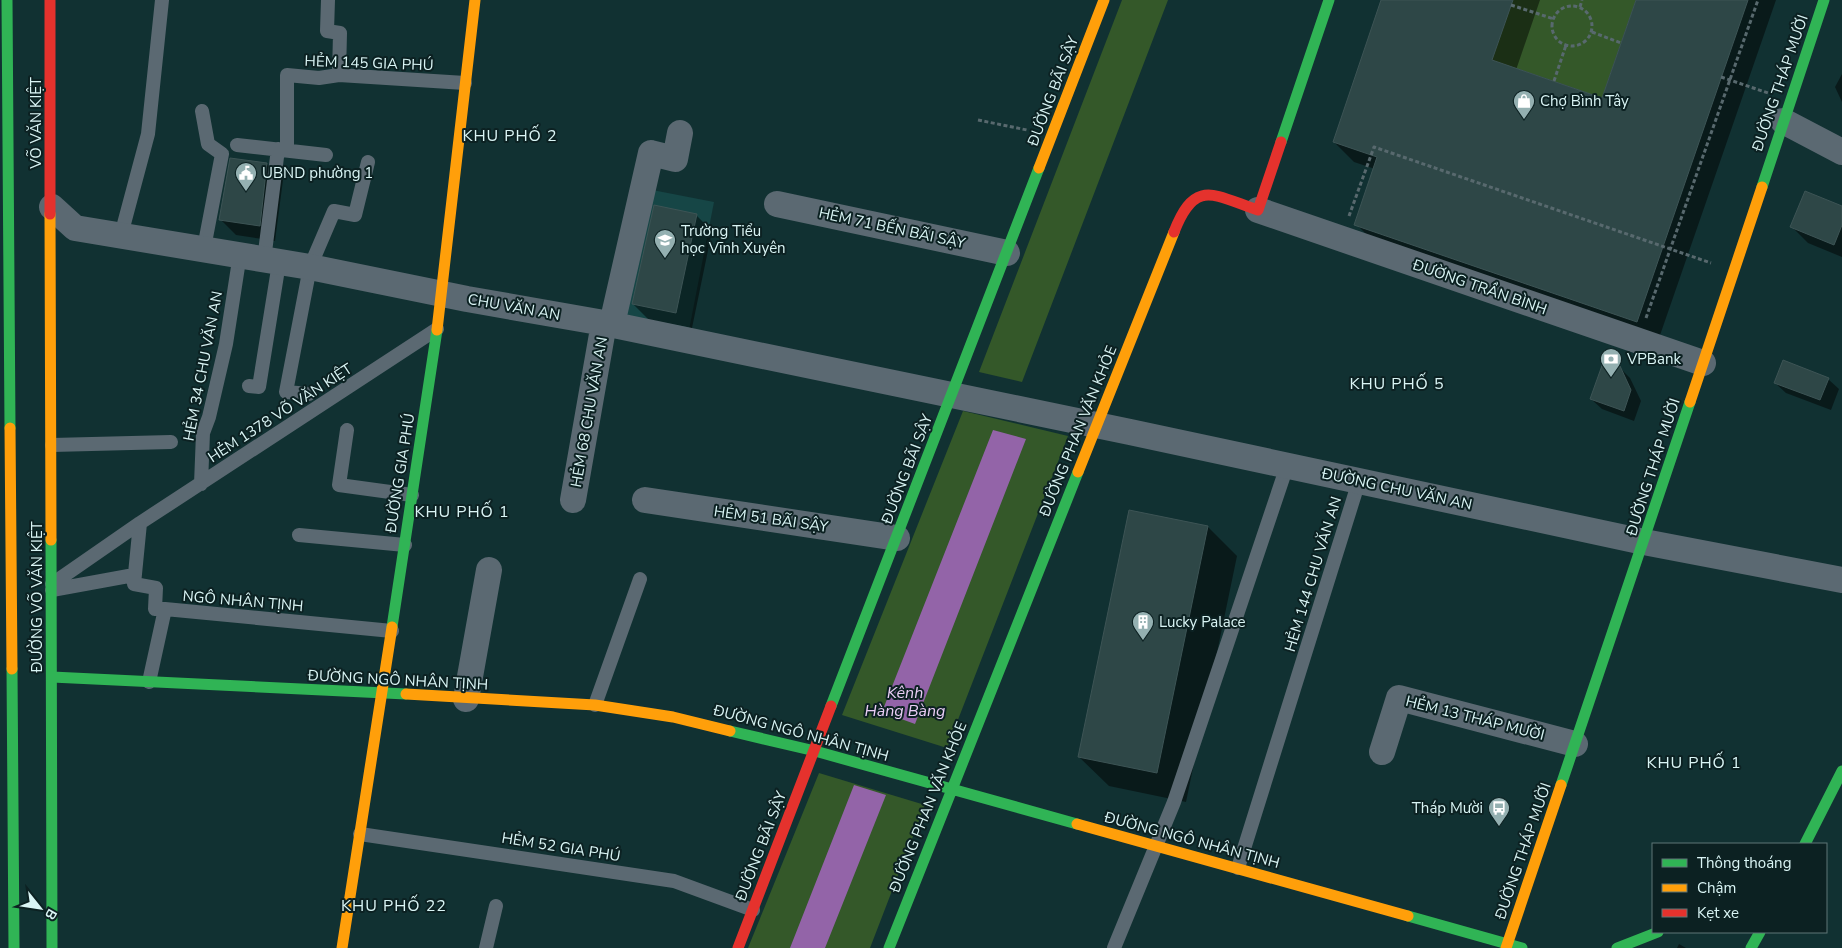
<svg xmlns="http://www.w3.org/2000/svg" width="1842" height="948" font-family="'Nunito Sans',sans-serif">
  <rect width="100%" height="100%" fill="#113132"/>
  <!-- built -->
  <path fill="#164646" d="M642,188L714,202L689,330L616,315Z"/>
  <!-- green -->
  <path fill="#345829" d="M1122,0H1168L1022,382L979,372Z
    M1513,0H1636L1602,98L1492,60Z
    M963,411L1068,436L947,748L842,715Z
    M819,773L925,805L870,948H748Z"/>
  <!-- water -->
  <path fill="#9364a8" d="M993,430L1026,439L915,724L882,712Z
    M854,785L886,795L825,948H790Z"/>
  <!-- shadow -->
  <path fill="#0007" d="M1382,0H1540L1516,70L1603,100L1637,0H1776L1658,341L1376,244L1356,224L1375,169L1354,162L1334,142Z
    M1842,74V102L1835,87Z
    M267,164L283,180L275,241L236,235L220,219Z
    M1842,208V257L1808,243L1792,227Z
    M696,215L712,231L692,328L649,320L633,304Z
    M1619,367L1630,378L1641,401L1634,421L1602,409L1591,399Z
    M1828,379L1839,389L1831,410L1786,393L1775,383Z
    M1208,527L1237,556L1186,802L1109,786L1079,757Z
    M1679,944L1686,948H1677Z"/>
  <!-- building -->
  <path fill="#2e4747" stroke="#3d5455" d="M1381,0H1513L1492,60L1602,98L1636,0H1748L1637,322L1354,225L1377,157L1333,142Z
    M230,158L267,163L260,226L219,220Z
    M1805,191L1842,206V225L1834,245L1790,227Z
    M654,205L697,214L676,313L632,304Z
    M1604,360L1620,366L1631,390L1624,411L1590,399Z
    M1783,360L1829,378L1820,400L1774,383Z
    M1129,510L1208,526L1157,773L1078,757Z"/>
  <g fill="none" stroke-linecap="round" stroke-linejoin="round">
    <!-- path -->
    <path stroke="#58696e" stroke-width="3" stroke-dasharray="4 2.5" stroke-linecap="butt" d="M1511,5L1554,19
      M1552 26a20 20 0 1 1 40 0a20 20 0 1 1-40 0Z
      M1580,7L1582,0
      M1592,32L1621,43
      M1721,77L1768,93
      M1554,81L1566,45
      M978,120L1027,130
      M1349,216L1374,147L1711,263
      M1646,318L1758,0"/>
    <!-- lane -->
    <path stroke="#5b6972" stroke-width="14" d="M328,0L327,31L340,33L339,75
      M202,111L208,144L222,154L204,248
      M237,145L326,155
      M287,150V75L319,78L339,75L465,83
      M121,235L148,134L162,0
      M264,260L278,149
      M249,386L259,387L279,263
      M309,394L286,392L310,267L334,211L355,215L368,162
      M347,430L339,485L412,495
      M52,445L171,442
      M201,484L203,433L209,417L226,344L240,254
      M140,523L134,584L156,588L155,609H165
      M299,535L405,545
      M52,584L140,523L437,329
      M52,590L134,575
      M149,682L165,609L392,631
      M595,705L640,579
      M360,834L674,881L753,910
      M1238,868L1359,481
      M486,948L496,906
      M1114,948L1174,802L1287,466"/>
    <!-- street -->
    <path stroke="#5b6972" stroke-width="26" d="M1783,121L1842,152
      M777,204L1007,253
      M52,207L75,228L310,267L467,299L604,323L1130,432L1644,542L1842,580
      M1258,210L1703,363
      M612,324L651,153L675,159L680,133
      M573,500L604,323
      M645,500L897,538
      M466,699L489,570
      M1382,752L1399,698L1575,744"/>
    <!-- fast -->
    <path stroke="#30b455" stroke-width="11" d="M7,0L10,428
      M1281,142L1329,0
      M1762,187L1824,0
      M51,540L52,948
      M392,627L437,330
      M12,669L14,948
      M52,677L406,694
      M831,706L1039,168
      M730,731L815,751L1077,824
      M1561,785L1690,402
      M1805,844L1842,771
      M1408,916L1522,948
      M889,948L1078,472
      M1617,948L1658,932
      M1751,948L1760,932"/>
    <!-- slow -->
    <path stroke="#ff9f0a" stroke-width="11" d="M1039,168L1104,0
      M50,214L51,540
      M437,330L475,0
      M1690,402L1762,187
      M10,428L12,669
      M1078,472L1174,232
      M406,694L595,705L673,717L730,731
      M1077,824L1408,916
      M342,948L392,627
      M1506,948L1561,785"/>
    <!-- jam -->
    <path stroke="#e5322d" stroke-width="11" d="M50,0V214
      M1174,232C1195,178 1213,195 1258,210L1281,142
      M738,948L831,706"/>
  </g>
  <!-- icons -->
  <defs>
    <g id="shop-pin" transform="scale(1.125)"><path d="M0 17L-7.5 6A9.5 9.5 0 1 1 7.5 6Z" fill="#94b0b1" stroke="#0c2122"/><path d="M-5-2.5h2.3a2.7 3.5 0 0 1 5.4 0H5L5.5 6h-11ZM-1.5-2.5h3a1.5 2.3 0 0 0-3 0Z" fill="#fff"/></g>
    <g id="civic-pin" transform="scale(1.125)"><path d="M0 17L-7.5 6A9.5 9.5 0 1 1 7.5 6Z" fill="#94b0b1" stroke="#0c2122"/><path d="M-.6-6.5H3V-4.5H.6V-3L4-1V1h2V6H-6V1h2V-1L-.6-3ZM-1.2 2.5V6h2.4V2.5Z" fill="#fff"/></g>
    <g id="school-pin" transform="scale(1.125)"><path d="M0 17L-7.5 6A9.5 9.5 0 1 1 7.5 6Z" fill="#94b0b1" stroke="#0c2122"/><path d="M0-5L7-2L0 1L-7-2ZM-4 1L0 2.5L4 1V4Q0 6-4 4Z" fill="#fff"/></g>
    <g id="bank-pin" transform="scale(1.125)"><path d="M0 17L-7.5 6A9.5 9.5 0 1 1 7.5 6Z" fill="#94b0b1" stroke="#0c2122"/><path d="M-6-4H6V4H-6ZM0-2.3a2.3 2.3 0 1 0 0 4.6a2.3 2.3 0 1 0 0-4.6Z" fill="#fff"/></g>
    <g id="building-pin" transform="scale(1.125)"><path d="M0 17L-7.5 6A9.5 9.5 0 1 1 7.5 6Z" fill="#94b0b1" stroke="#0c2122"/><path d="M-4-6H4V6H1V3H-1V6H-4ZM-2.5-4.3h1.7v1.8h-1.7ZM.8-4.3h1.7v1.8H.8ZM-2.5-1h1.7V.8h-1.7ZM.8-1h1.7V.8H.8Z" fill="#fff"/></g>
    <g id="bus-pin" transform="scale(1.125)"><path d="M0 17L-7.5 6A9.5 9.5 0 1 1 7.5 6Z" fill="#94b0b1" stroke="#0c2122"/><path d="M-5-6H5V4H4V6H2V4H-2V6H-4V4H-5ZM-3.5-4V0h7V-4ZM-3.5 1.2v1.5H-2V1.2ZM2 1.2v1.5H3.5V1.2Z" fill="#fff"/></g>
  </defs>
  <g fill-rule="evenodd">
    <use href="#shop-pin" x="1524" y="101"/>
    <use href="#civic-pin" x="246" y="173"/>
    <use href="#school-pin" x="665" y="240"/>
    <use href="#bank-pin" x="1611" y="359"/>
    <use href="#building-pin" x="1143" y="622"/>
    <use href="#bus-pin" x="1499" y="808"/>
  </g>
  <g text-anchor="middle" stroke-width="4" stroke-linejoin="round" paint-order="stroke">
    <!-- street labels -->
    <g font-size="15" fill="#daf5f5" stroke="#0c2122">
      <text transform="translate(369 63) rotate(2)" y="5">HẺM 145 GIA PHÚ</text>
      <text transform="translate(1780 83) rotate(-71)" y="5">ĐƯỜNG THÁP MƯỜI</text>
      <text transform="translate(1053 91) rotate(-69)" y="5">ĐƯỜNG BÃI SẬY</text>
      <text transform="translate(36 123) rotate(-90)" y="5">VÕ VĂN KIỆT</text>
      <text transform="translate(892 228) rotate(12)" y="5">HẺM 71 BẾN BÃI SẬY</text>
      <text transform="translate(1480 287) rotate(19)" y="5">ĐƯỜNG TRẦN BÌNH</text>
      <text transform="translate(514 307) rotate(10)" y="5">CHU VĂN AN</text>
      <text transform="translate(203 366) rotate(-79)" y="5">HẺM 34 CHU VĂN AN</text>
      <text transform="translate(589 412) rotate(-80)" y="5">HẺM 68 CHU VĂN AN</text>
      <text transform="translate(280 413) rotate(-33)" y="5">HẺM 1378 VÕ VĂN KIỆT</text>
      <text transform="translate(1078 431) rotate(-68)" y="5">ĐƯỜNG PHAN VĂN KHỎE</text>
      <text transform="translate(1653 467) rotate(-72)" y="5">ĐƯỜNG THÁP MƯỜI</text>
      <text transform="translate(907 469) rotate(-69)" y="5">ĐƯỜNG BÃI SẬY</text>
      <text transform="translate(400 473) rotate(-81)" y="5">ĐƯỜNG GIA PHÚ</text>
      <text transform="translate(1397 489) rotate(12)" y="5">ĐƯỜNG CHU VĂN AN</text>
      <text transform="translate(771 519) rotate(8)" y="5">HẺM 51 BÃI SẬY</text>
      <text transform="translate(1313 574) rotate(-73)" y="5">HẺM 144 CHU VĂN AN</text>
      <text transform="translate(37 597) rotate(-90)" y="5">ĐƯỜNG VÕ VĂN KIỆT</text>
      <text transform="translate(243 601) rotate(5)" y="5">NGÔ NHÂN TỊNH</text>
      <text transform="translate(398 680) rotate(3)" y="5">ĐƯỜNG NGÔ NHÂN TỊNH</text>
      <text transform="translate(1475 718) rotate(14)" y="5">HẺM 13 THÁP MƯỜI</text>
      <text transform="translate(801 733) rotate(15)" y="5">ĐƯỜNG NGÔ NHÂN TỊNH</text>
      <text transform="translate(928 807) rotate(-68)" y="5">ĐƯỜNG PHAN VĂN KHỎE</text>
      <text transform="translate(1192 840) rotate(15)" y="5">ĐƯỜNG NGÔ NHÂN TỊNH</text>
      <text transform="translate(761 846) rotate(-69)" y="5">ĐƯỜNG BÃI SẬY</text>
      <text transform="translate(561 847) rotate(9)" y="5">HẺM 52 GIA PHÚ</text>
      <text transform="translate(1523 851) rotate(-71)" y="5">ĐƯỜNG THÁP MƯỜI</text>
    </g>
    <!-- poi labels -->
    <g font-size="15" fill="#daf5f5" stroke="#0c2122" text-anchor="start">
      <text x="1540" y="106">Chợ Bình Tây</text>
      <text x="262" y="178">UBND phường 1</text>
      <text x="681" y="236">Trường Tiểu<tspan x="681" dy="17">học Vĩnh Xuyên</tspan></text>
      <text x="1627" y="364">VPBank</text>
      <text x="1159" y="627">Lucky Palace</text>
      <text x="1483" y="813" text-anchor="end">Tháp Mười</text>
    </g>
    <!-- neighbourhood labels -->
    <g font-size="16" letter-spacing="1" fill="#daf5f5" stroke="#0c2122">
      <text x="510" y="141">KHU PHỐ 2</text>
      <text x="1397" y="389">KHU PHỐ 5</text>
      <text x="462" y="517">KHU PHỐ 1</text>
      <text x="1694" y="768">KHU PHỐ 1</text>
      <text x="394" y="911">KHU PHỐ 22</text>
    </g>
    <!-- water labels -->
    <g font-size="16" font-style="italic" fill="#ebcef6" stroke="#0c2122">
      <text x="905" y="698">Kênh<tspan x="905" dy="18">Hàng Bàng</tspan></text>
    </g>
  </g>
  <!-- legend -->
  <rect x="1652" y="843" width="175" height="90" fill="#0c2122" stroke="#5e7676"/>
  <rect x="1662" y="859" width="25" height="8" fill="#30b455" stroke="#5e7676"/>
  <text x="1697" y="868" font-size="15" fill="#daf5f5">Thông thoáng</text>
  <rect x="1662" y="884" width="25" height="8" fill="#ff9f0a" stroke="#5e7676"/>
  <text x="1697" y="893" font-size="15" fill="#daf5f5">Chậm</text>
  <rect x="1662" y="909" width="25" height="8" fill="#e5322d" stroke="#5e7676"/>
  <text x="1697" y="918" font-size="15" fill="#daf5f5">Kẹt xe</text>
  <!-- north arrow -->
  <g transform="translate(40 908) rotate(120)" stroke="#0c2122" stroke-width="4" paint-order="stroke">
  <path d="M0-4L9 19L0 12L-9 19Z" fill="#daf5f5"/>
  <text y="-8" font-size="14" font-weight="bold" text-anchor="middle" fill="#daf5f5">B</text>
  </g>
</svg>
